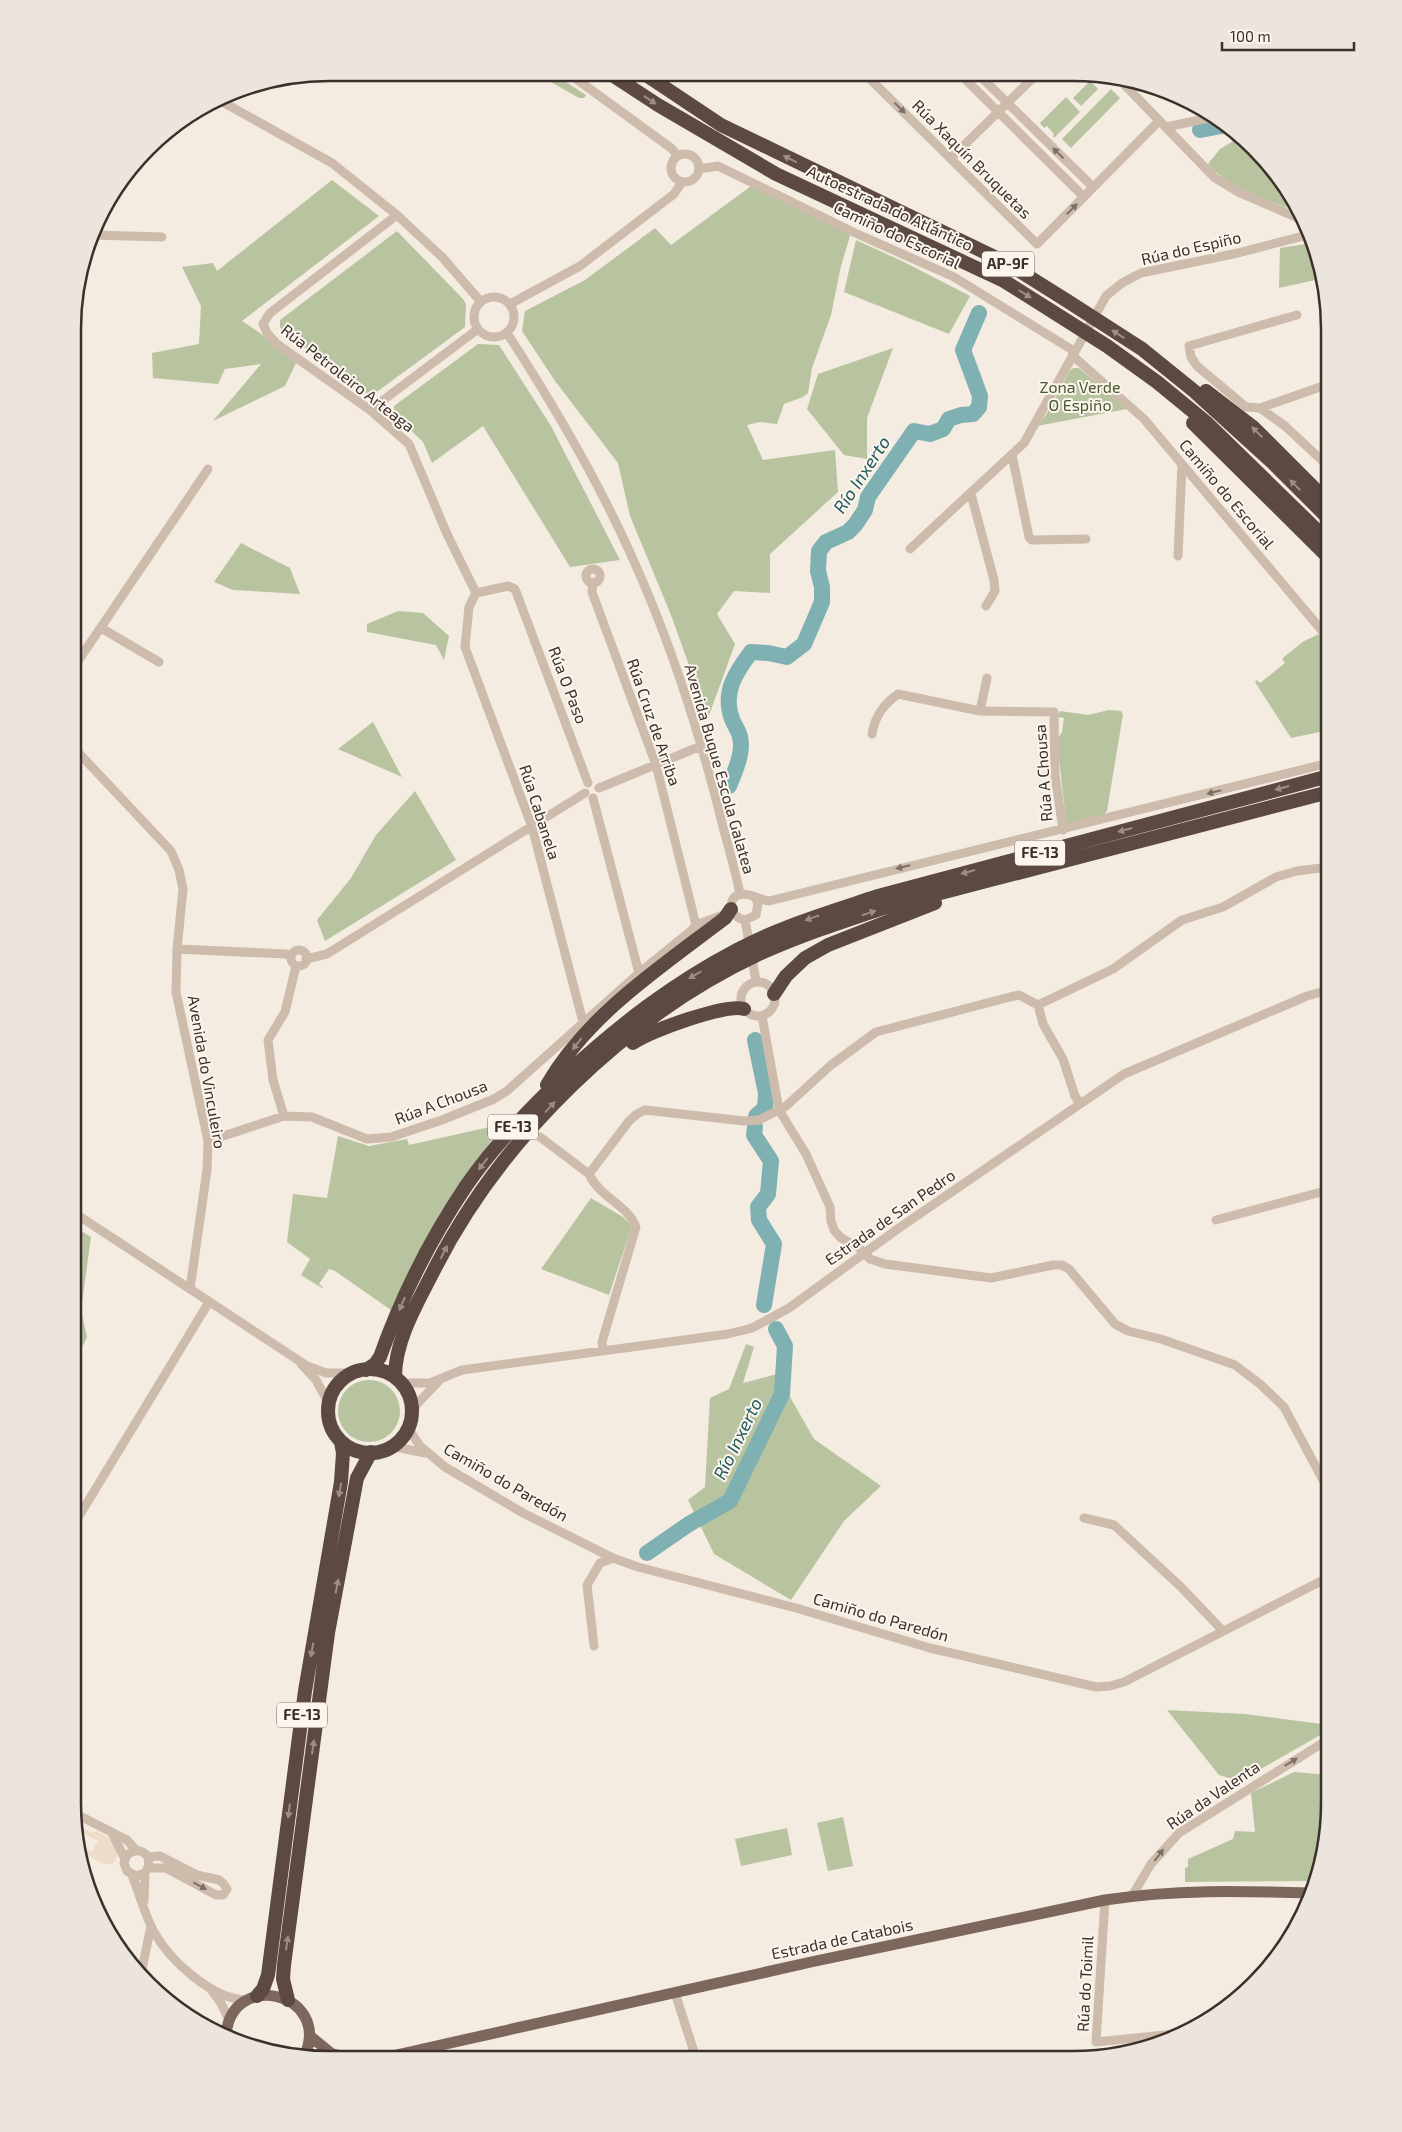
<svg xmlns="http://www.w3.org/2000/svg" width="1402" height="2132" font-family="'Exo 2',sans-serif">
  <rect width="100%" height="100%" fill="#f4ebe1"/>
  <!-- green -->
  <path fill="#b8c4a0" d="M535,73H552L586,95L584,98H579Z
    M1090,81L1098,89L1081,106L1073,98Z
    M1111,89L1120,98L1071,148L1062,139Z
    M1066,97L1080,112L1054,138L1053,136L1054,134L1047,126L1044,128L1040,123Z
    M1240,137L1276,173L1299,212C1268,200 1230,190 1208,164L1220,149Z
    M332,180L379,216L242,321L260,333L296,363L285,386L213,421L261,364L225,369L218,384L153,378L152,353L199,344L201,306L182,267L213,263L217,271Z
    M751,186L849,233L850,236L841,266L831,315L812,368L808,393L803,397L784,404L777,424L760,422L747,425L763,460L835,450L838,492L770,554V593L734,591L717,614L735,644L708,718L671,615L630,516L618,463L555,381L522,331L525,311L585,280L655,228L671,245Z
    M397,231L463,299L466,304L465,327L378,391L368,394L283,332L280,327V320Z
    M856,240L904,262L970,296L949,334L844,292Z
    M1312,243L1320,279L1279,288L1280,248Z
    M478,344L499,345L551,426L620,560L570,567L483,426L432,463L423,442L394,414V406Z
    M893,348L867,418V459L844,455L807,409L818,374Z
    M1074,368H1079L1127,409L1037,426L1046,415L1070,370Z
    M241,543L290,568L300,594L233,590L214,582Z
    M398,611L423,613L449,636L444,660L436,645L367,632V624Z
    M1319,634L1329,650V730L1291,738L1255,682L1257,680L1260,683L1285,663L1282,659L1284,657L1304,641Z
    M1109,710L1121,711L1123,714L1107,811L1104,815L1069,824L1066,822L1057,740L1062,732L1064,718L1057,717L1060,711L1088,715Z
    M373,722L402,777L338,749Z
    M415,791L456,860L325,941L317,920L351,878L376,835Z
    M503,1124L442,1210L391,1310L335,1271L329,1269L319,1284L323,1287L322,1288L301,1275L310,1259L287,1242L293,1194L327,1198L338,1136L369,1146L407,1139L409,1145Z
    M591,1198L623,1217L632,1226L609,1295L541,1269Z
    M73,1226L91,1237L81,1310L87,1337L73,1366Z
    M746,1344L754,1347L743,1383L785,1372V1388L814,1439L881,1486L844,1521L791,1600L714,1554L688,1500L705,1487L710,1398L729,1389Z
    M338 1411a31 31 0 1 1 62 0a31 31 0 1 1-62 0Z
    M1167,1710L1245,1714L1329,1725V1730L1240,1781L1219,1775Z
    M1294,1772L1329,1775V1820L1317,1881L1185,1882V1868L1188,1867V1859L1233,1839L1235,1831L1255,1832L1251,1793Z
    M843,1817L853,1866L828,1871L817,1823Z
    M787,1828L792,1855L741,1866L735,1839Z"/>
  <!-- plaza -->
  <path fill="#ecdcc8" d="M77,1825L92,1833L97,1831L110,1839L117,1849L118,1854L114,1862L111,1864H104L83,1853L81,1846L92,1852L98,1841L78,1830Z"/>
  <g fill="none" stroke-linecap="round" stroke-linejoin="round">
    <!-- river -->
    <path stroke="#7fb0b2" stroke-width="16" d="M1200,130L1227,125
      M729,786C735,772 744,751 740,737C739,731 734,725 732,719C722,692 736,672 751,652L768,653L787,657L804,644L822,602V587L818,571L819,551L826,542L848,532L855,525L865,510L868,497L914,431L930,434L943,429L949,419L961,415L973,414L979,407L980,396L963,350L979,313
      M755,1040L766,1093L765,1108L756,1116
      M755,1127L754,1135L771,1161L768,1194L758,1207L759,1220L774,1244L764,1305
      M647,1553L689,1524L730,1501L782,1394L785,1346L776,1329"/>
    <!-- minor -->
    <path stroke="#cdbbac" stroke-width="9" d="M568,73L671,148L678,156
      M865,74L1037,244L1159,121
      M960,74L1084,197
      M978,74L1093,187
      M1117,77L1215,178L1238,192L1305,221
      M219,100L332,163L397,215L443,258L481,302
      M1166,127L1214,117
      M671 168a14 14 0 1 1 28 0a14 14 0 1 1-28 0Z
      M951,158L1036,75
      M699,169L718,166L853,232L954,277L1074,351
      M397,215L270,313L263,324L267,333L277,344L370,410L409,444L447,534L476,593
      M93,235L162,237
      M474 317a20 20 0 1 1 40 0a20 20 0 1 1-40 0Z
      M510,304L580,266L674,194L682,182
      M1297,315L1189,346L1191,357L1197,366L1246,407L1260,408L1329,384
      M507,333C553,404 597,478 632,557C668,636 695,719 717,803C724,833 734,864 740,894
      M1072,355L1144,419L1329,639
      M1260,408L1285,426L1329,467
      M370,410L478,329
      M1012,455L1029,537L1032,540L1086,539
      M971,494L994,580L995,591L986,606
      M910,549L1024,443L1106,296L1122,283L1141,273L1238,253L1311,234
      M1178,556L1182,464
      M586 576a7 7 0 1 1 14 0a7 7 0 1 1-14 0Z
      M101,628L159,662
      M74,667L208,469
      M980,711L987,678
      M872,734C875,716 883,705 898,694L980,711L1054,712L1055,775L1063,830
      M74,748L171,851L179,870L183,889L177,949L176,992L208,1141L207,1170L190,1289
      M599,788L701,746
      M593,798L639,973
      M755,898L758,903L756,915L745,920C730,918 725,896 742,894C748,893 761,900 769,901L1329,763
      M745,920L756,981
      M696,925L723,915
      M177,949L286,954L291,956
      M291 958a8 8 0 1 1 16 0a8 8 0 1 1-16 0Z
      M306,959L327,954L585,793
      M741 999a17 17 0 1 1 34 0a17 17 0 1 1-34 0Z
      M1038,1005L1043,1024L1063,1059L1075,1096L1080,1104
      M762,1016L779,1110L806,1154L830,1207L831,1221L834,1230L841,1238L858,1247L870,1259L885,1264L991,1278L1053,1265H1062L1069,1269L1115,1324L1128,1331L1161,1339L1235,1365L1260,1384L1284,1407L1329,1491
      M583,1022L532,827L465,647L469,607L476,593L508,586L515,589L588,783
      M284,1116L273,1080L268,1040L285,1012L296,966
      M540,1137L589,1174
      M208,1141L284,1116L312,1117L367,1139L391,1137L442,1120L494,1099L507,1091L639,973L692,930L696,925L656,765L592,592L593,582
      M73,1212L307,1366L326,1373H353
      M1216,1220L1329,1190
      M603,1351L602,1342L636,1227C628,1205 600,1198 589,1174L629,1121L637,1114L645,1110L744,1121L759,1120L785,1107L831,1065L876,1032L1010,997L1019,995L1038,1005L1113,969L1182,920L1223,907L1276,877L1297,871L1329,867
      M301,1364L316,1380L328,1402
      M401,1383H430L462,1370L728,1334L752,1328L789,1308L899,1228L1124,1074L1307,996L1329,990
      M411,1414L417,1404L439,1381
      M408,1428L420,1446L445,1467L523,1513L613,1558L638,1567L796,1608L930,1648L1096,1687L1110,1686L1124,1682L1329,1577
      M391,1446L425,1453
      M1084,1518L1114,1525L1180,1586L1223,1631
      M73,1526L209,1302
      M594,1646L587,1585L600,1563L613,1558
      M74,1813L127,1840L136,1850
      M112,1833L125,1859
      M148,1857L160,1856L197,1875L219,1880L223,1883L227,1889L223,1895H216L166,1868H149
      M132,1875C139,1893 145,1915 154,1932C170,1961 213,2000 247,2000
      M1132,1896L1151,1864L1179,1833L1329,1739
      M1105,1900L1096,2042L1184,2033
      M144,1901L145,1873L149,1865L148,1857C142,1849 134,1849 127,1855L124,1863L127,1871L136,1876L145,1873
      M141,1974L151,1926
      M212,1991L221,2003L229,2020
      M675,1993L696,2058"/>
    <!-- major -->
    <path stroke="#7d675c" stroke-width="11" d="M310,2036L332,2054L346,2057
      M226,2037C229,1968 334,1992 304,2057
      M383,2058L811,1962L1105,1900C1174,1889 1242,1891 1312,1893"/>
    <!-- highway -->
    <path stroke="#5c4a42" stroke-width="14" d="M609,73L658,105L776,174L1004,281L1107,346L1157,382L1207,423L1329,542
      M643,73L721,125L1007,263L1069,302L1142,349L1194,391L1272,462L1329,519
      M1206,391L1253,427L1329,503
      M1193,423L1329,558
      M774,994L786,976L805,958L828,945L935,903
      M633,1043C649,1031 727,1003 744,1009
      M547,1085C588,1014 661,967 725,918L731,909
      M328 1411a42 42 0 1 1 84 0a42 42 0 1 1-84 0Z
      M366,1370L375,1364L380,1357C401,1298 431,1238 466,1186C494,1145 528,1110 564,1076C618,1026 672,984 737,950C782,926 830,912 878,896L1329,776
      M395,1377C395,1339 418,1302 435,1268C502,1137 625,1017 759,954C799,936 841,922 883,908L1329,792
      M257,1996L263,1989L268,1975L305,1691L341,1482L343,1453L341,1442
      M288,2000L283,1979L284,1965L328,1633L357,1478L371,1452"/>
  </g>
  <!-- one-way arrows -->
  <defs><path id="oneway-solid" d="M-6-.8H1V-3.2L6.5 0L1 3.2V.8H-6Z" transform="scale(1.25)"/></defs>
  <g fill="#9c8e87">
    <use href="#oneway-solid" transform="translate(650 100) rotate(33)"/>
    <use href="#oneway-solid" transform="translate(790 159) rotate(-154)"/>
    <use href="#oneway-solid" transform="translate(1025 294) rotate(32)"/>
    <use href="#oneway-solid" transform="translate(1118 334) rotate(-147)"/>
    <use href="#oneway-solid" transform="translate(1257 432) rotate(-136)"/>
    <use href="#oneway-solid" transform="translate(1295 485) rotate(-135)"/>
    <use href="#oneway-solid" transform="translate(1282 788) rotate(165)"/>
    <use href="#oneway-solid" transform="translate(1125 830) rotate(165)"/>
    <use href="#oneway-solid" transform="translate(968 872) rotate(165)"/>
    <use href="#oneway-solid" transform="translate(869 913) rotate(-18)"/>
    <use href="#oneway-solid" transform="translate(812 918) rotate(161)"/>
    <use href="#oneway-solid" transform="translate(695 975) rotate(150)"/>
    <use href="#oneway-solid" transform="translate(577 1044) rotate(128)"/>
    <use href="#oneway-solid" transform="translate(550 1107) rotate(-48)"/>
    <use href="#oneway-solid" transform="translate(483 1164) rotate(128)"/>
    <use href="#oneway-solid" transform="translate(444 1252) rotate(-63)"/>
    <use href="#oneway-solid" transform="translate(402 1304) rotate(113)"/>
    <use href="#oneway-solid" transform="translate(340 1490) rotate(100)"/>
    <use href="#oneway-solid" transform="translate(337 1586) rotate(-79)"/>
    <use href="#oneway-solid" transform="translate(312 1650) rotate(100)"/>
    <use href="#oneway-solid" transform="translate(313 1747) rotate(-82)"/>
    <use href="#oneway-solid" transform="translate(289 1811) rotate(97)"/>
    <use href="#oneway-solid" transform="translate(287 1943) rotate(-82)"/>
  </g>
  <g fill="#7d6f65">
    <use href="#oneway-solid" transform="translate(900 108) rotate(44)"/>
    <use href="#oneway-solid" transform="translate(1058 153) rotate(-136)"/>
    <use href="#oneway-solid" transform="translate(1072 209) rotate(-45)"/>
    <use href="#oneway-solid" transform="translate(1214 792) rotate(166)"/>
    <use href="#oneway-solid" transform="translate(903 867) rotate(167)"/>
    <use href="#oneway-solid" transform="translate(1291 1762) rotate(-31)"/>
    <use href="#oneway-solid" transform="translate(1159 1855) rotate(-53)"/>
    <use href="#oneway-solid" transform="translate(200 1886) rotate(29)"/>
  </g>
  <g text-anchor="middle" stroke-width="4" stroke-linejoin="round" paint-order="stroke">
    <!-- shield labels -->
    <g fill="#fbf5ee" stroke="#756b66" stroke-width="1">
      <rect x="982" y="251.5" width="52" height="25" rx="4"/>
      <rect x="1015" y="840.5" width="50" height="25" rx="4"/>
      <rect x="488" y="1114.5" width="50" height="25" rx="4"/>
      <rect x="277" y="1702.5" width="50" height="25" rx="4"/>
    </g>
    <g font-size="15" font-weight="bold" fill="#3b302b">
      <text x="1008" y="269">AP-9F</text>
      <text x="1040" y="858">FE-13</text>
      <text x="513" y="1132">FE-13</text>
      <text x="302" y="1720">FE-13</text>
    </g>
    <!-- street labels -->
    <g font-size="16" fill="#3b302b" stroke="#fbf5ee">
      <text transform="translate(972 159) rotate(45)" y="6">Rúa Xaquín Bruquetas</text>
      <text transform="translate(890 208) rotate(25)" y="6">Autoestrada do Atlántico</text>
      <text transform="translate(897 235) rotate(25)" y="6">Camiño do Escorial</text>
      <text transform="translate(1191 248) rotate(-13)" y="6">Rúa do Espiño</text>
      <text transform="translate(348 378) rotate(38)" y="6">Rúa Petroleiro Arteaga</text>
      <text transform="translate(1227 494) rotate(50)" y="6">Camiño do Escorial</text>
      <text transform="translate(568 685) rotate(69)" y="6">Rúa O Paso</text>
      <text transform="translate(654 722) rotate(71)" y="6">Rúa Cruz de Arriba</text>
      <text transform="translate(720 769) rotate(74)" y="6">Avenida Buque Escola Galatea</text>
      <text transform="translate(1043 773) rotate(-94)" y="6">Rúa A Chousa</text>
      <text transform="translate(540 812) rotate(72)" y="6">Rúa Cabanela</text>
      <text transform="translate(207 1072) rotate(80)" y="6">Avenida do Vinculeiro</text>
      <text transform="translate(441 1102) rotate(-21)" y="6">Rúa A Chousa</text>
      <text transform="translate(890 1217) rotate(-35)" y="6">Estrada de San Pedro</text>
      <text transform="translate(506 1482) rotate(30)" y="6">Camiño do Paredón</text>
      <text transform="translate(881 1617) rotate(16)" y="6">Camiño do Paredón</text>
      <text transform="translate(1213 1795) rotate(-34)" y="6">Rúa da Valenta</text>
      <text transform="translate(842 1939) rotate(-12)" y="6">Estrada de Catabois</text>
      <text transform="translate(1085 1984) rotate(-87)" y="6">Rúa do Toimil</text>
    </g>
    <!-- park labels -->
    <g font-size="16" fill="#4a5a2e" stroke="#fbf5ee">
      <text x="1080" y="393">Zona Verde<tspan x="1080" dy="18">O Espiño</tspan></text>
    </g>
    <!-- water labels -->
    <g font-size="18" font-style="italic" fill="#1f5a5e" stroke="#fbf5ee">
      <text transform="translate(862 475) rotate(-57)" y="6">Río Inxerto</text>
      <text transform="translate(738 1439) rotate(-64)" y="6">Río Inxerto</text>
    </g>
  </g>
  <!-- crop -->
  <path d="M0 0H1402V2132H0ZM329 81H1073A248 248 0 0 1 1321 329V1803A248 248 0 0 1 1073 2051H329A248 248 0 0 1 81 1803V329A248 248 0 0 1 329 81Z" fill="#ece5de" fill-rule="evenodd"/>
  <path fill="none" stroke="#3b302b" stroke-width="2.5" d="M329 81H1073A248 248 0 0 1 1321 329V1803A248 248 0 0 1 1073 2051H329A248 248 0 0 1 81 1803V329A248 248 0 0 1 329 81Z"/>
  <!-- scale -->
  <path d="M1222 42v8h132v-8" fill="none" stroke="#3b302b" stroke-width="2.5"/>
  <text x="1230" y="42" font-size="15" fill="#3b302b" stroke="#fbf5ee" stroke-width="4" paint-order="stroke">100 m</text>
</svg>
